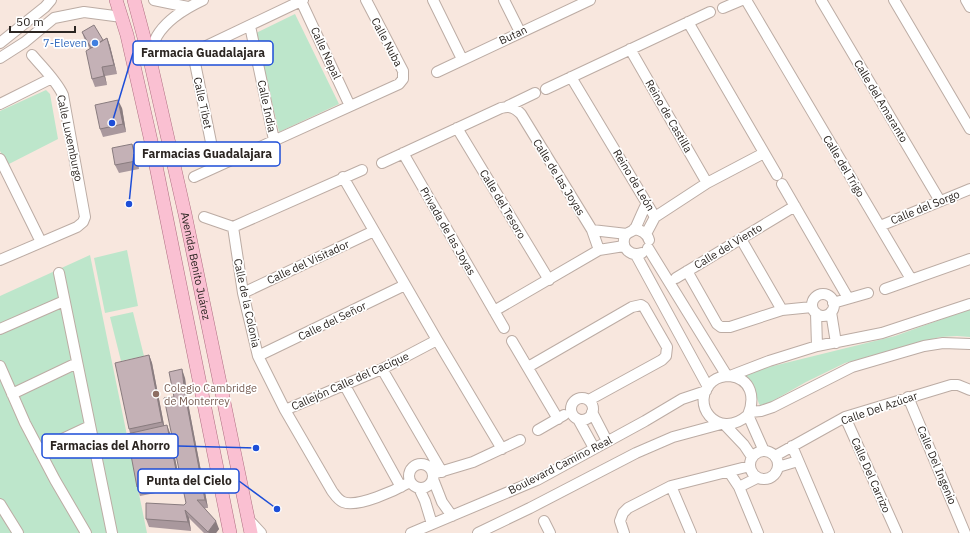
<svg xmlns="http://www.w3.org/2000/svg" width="970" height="533" font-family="'IBM Plex Sans',sans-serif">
  <rect width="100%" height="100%" fill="#f8e7de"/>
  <!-- green -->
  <path fill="#bde6cb" d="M295,14L339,104L279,132L256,33Z
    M46,90L50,94L58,139L7,165L0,151V111Z
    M127,250L138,306L105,313L94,258Z
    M90,255L147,533H0V296Z
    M970,309V337L957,336L940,337L845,363L806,382L762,407L759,404L754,389L745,376L761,369L895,336Z
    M133,312L144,356L121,361L110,317Z"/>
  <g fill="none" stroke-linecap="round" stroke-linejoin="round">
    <!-- minor casing -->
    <g stroke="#bcaca4" stroke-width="12">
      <path id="minor" d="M154,0L188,7
        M303,0L198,50L195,56V63L216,167L399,84L403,79V71L366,0
        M433,0L462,59
        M504,0L520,32
        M746,0L911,279
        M821,0L940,201
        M894,0L970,129
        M966,0L970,7
        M301,1L350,106
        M723,8L742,0
        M688,22L777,175
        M250,26L274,140
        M0,43L45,7L51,0
        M630,49L707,183
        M0,58L25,42L54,18L84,12L122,17
        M150,60C152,52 153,43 157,36C167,19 186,8 203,0
        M437,72L590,0
        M571,77L655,217
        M546,89L710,12
        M0,104L52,78
        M508,106L535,93
        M457,128L549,280
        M403,153L504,328
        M0,159L41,242
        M382,163L501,108C510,106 514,107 521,114L592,230L599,250
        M194,177L216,167
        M343,177L437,340L502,449
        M782,184L848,298
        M204,217L233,227
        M880,226L970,189
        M233,227L243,293L258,356L285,410L332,491C335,495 338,500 343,502C358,508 396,490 410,482
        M233,227L362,170
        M634,229C642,230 647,233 649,240
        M592,230L627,234
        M646,234L655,217L707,183L764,153
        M741,239L782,310
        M648,248L727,376
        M642,253C631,257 620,248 625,236C627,232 632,232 635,229C637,225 644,208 647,203
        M636,255L708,387
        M0,260L77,227L83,222L85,217L63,95C56,80 43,68 32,55
        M687,271L717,324L721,327H730L782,310L812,307
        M59,273L112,533
        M676,278L795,206
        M885,289L970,259
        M243,293L374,231
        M812 305a11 11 0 1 1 22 0a11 11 0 1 1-22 0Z
        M833,303L868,293
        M494,311L599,250L624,246
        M831,312L836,343
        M816,313L817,346
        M0,329L64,301
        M512,341L558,419
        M258,356L405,285
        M0,366L25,423L55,480L86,533
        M528,367L632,307L641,305L644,307L667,347L666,356L662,360L589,400
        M382,369L442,472
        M730,376L769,361L817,346L882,333L970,304
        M344,384L401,487
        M12,394L77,363
        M908,397L965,533
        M571 409a11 11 0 1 1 22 0a11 11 0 1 1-22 0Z
        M285,410L382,369L437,340
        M592,412L607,441
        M750,412L761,411L773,407L852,367L924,346L943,343L970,344
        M748,415C717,442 688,402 713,381C718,377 724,376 730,376C752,379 755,398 748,415L764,451
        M845,417L897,533
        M578,419L594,448
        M725,425L744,445L752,457
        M538,430L564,415
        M792,446L829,533
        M39,450L90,426
        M750 465a14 14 0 1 1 28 0a14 14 0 1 1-28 0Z
        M775,456L845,417L951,385H958L970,390
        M409 476a12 12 0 1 1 24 0a12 12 0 1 1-24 0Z
        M778,467L798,461
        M729,472L739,487L758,533
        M433,474L473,462L520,440
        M433,479L442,502L452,516
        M671,486L691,533
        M739,487L757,478
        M419,488L425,501L432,524
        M0,504L18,533
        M249,520L261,533
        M544,521L550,533
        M411,533L537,480L645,421L682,399L706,391
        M478,533L530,508L636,453L673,437L721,424
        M624,533L620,521L623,513L628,508L671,486L750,466"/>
    </g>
    <!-- major casing -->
    <g stroke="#af6e81" stroke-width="14">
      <g id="major">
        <path d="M116,0L127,35L151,141L230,533"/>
        <path id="s1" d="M134,0L150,60L185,214L251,533"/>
      </g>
    </g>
    <!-- minor -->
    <use href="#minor" stroke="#fff" stroke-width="10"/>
    <!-- major -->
    <use href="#major" stroke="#fac0d2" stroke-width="13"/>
  </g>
  <!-- wall -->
  <path fill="#a9989d" d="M82,32L103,40L107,38L110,46L117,74L105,76L107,85L95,87L92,79L90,49L84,38Z
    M122,108L126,132L103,137L100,129Z
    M132,144L135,152L139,169L119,173L115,165Z
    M149,355L152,363L164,425L170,433L181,488L140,496L137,487L130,433L129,429Z
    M185,378L188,403L208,508H205L219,529L216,533H204L189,518L191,531L149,527L146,519L184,505L186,503L174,397Z"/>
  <!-- shaded-wall -->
  <path fill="#897c7f" d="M107,38L110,46L117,74L114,65Z
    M102,67L105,76L107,85L104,76Z
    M118,100L122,108L126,132L123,124Z
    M132,144L135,152L139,169L136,161Z
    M149,355L152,363L165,430L162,422Z
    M182,369L185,378L188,403L208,508L205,500L185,394Z
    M167,425L170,433L181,488L178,480Z
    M185,510L189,518L191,531L188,522Z
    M216,521L219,529L216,533H209L208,532Z"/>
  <!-- building -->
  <path fill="#c4b1b6" stroke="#897c7f" d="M94,25L103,40L91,48L82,32Z
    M107,38L114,65L102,67L104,76L92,79L86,51Z
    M118,100L123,124L100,129L95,105Z
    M132,144L136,161L115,165L112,148Z
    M149,355L162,422L129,429L115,363Z
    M182,369L185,394L205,500H197L216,521L208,532L185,510L188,522L146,519V503L184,505L186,503L164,398L174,397L169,372Z
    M167,425L178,480L137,487L127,434Z"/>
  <!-- markers -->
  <circle fill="#3f7fe0" stroke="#fff" stroke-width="1.5" cx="95" cy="43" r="4"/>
  <circle fill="#8d6e63" stroke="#fff" stroke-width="1.5" cx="156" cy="394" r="4"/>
  <g text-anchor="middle" stroke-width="3.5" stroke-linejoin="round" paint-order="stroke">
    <!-- street labels -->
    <g font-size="11" fill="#2b2521" stroke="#fff">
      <text transform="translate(513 35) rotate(-25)" y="4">Butan</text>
      <text transform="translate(387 42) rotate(62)" y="4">Calle Nuba</text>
      <text transform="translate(326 53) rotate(65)" y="4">Calle Nepal</text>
      <text transform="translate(881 101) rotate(59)" y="4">Calle del Amaranto</text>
      <text transform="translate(203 103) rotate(78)" y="4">Calle Tibet</text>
      <text transform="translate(267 106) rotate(78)" y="4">Calle India</text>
      <text transform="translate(669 116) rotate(60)" y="4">Reino de Castilla</text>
      <text transform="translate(70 138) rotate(78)" y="4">Calle Luxemburgo</text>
      <text transform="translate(844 166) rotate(59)" y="4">Calle del Trigo</text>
      <text transform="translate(559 177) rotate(58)" y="4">Calle de las Joyas</text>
      <text transform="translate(634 180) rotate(59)" y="4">Reino de León</text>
      <text transform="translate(503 204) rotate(59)" y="4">Calle del Tesoro</text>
      <text transform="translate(925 207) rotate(-22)" y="4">Calle del Sorgo</text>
      <text transform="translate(448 231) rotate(60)" y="4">Privada de las Joyas</text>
      <text transform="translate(728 246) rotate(-31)" y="4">Calle del Viento</text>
      <text transform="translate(308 262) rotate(-25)" y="4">Calle del Visitador</text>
      <text dy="4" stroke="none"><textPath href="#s1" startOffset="273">Avenida Benito Juárez</textPath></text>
      <text transform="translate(247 303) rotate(78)" y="4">Calle de la Colonia</text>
      <text transform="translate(332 321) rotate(-26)" y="4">Calle del Señor</text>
      <text transform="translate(350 381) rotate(-24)" y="4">Callejón Calle del Cacique</text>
      <text transform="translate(879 408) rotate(-19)" y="4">Calle Del Azúcar</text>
      <text transform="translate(560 465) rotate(-27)" y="4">Boulevard Camino Real</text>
      <text transform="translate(937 465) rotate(67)" y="4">Calle Del Ingenio</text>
      <text transform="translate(871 475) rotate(66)" y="4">Calle Del Carrizo</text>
    </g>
    <!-- shop labels -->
    <g font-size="11" fill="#366cbe" stroke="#fff" text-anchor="end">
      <text x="87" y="47">7-Eleven</text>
    </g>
    <!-- education labels -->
    <g font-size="11" fill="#785e54" stroke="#fff" text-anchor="start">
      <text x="164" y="392">Colegio Cambridge<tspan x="164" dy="13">de Monterrey</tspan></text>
    </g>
  </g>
  <!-- callouts -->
  <path fill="none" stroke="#1d4ed8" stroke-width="1.5" d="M112 123L133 53M129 204L134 154M256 448L178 446M277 509L239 481"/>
  <g fill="#1d4ed8" stroke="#fff" stroke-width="1.5">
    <circle cx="112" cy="123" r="4"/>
    <circle cx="129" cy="204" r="4"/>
    <circle cx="256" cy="448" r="4"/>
    <circle cx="277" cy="509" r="4"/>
  </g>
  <g fill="#fff" stroke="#1d4ed8" stroke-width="1.5">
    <rect x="133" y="41" width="140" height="24" rx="4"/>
    <rect x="134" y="142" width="146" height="24" rx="4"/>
    <rect x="42" y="434" width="136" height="24" rx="4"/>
    <rect x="138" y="469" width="101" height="24" rx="4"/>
  </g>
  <g font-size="12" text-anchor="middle" font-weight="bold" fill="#2b2521">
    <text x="203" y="57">Farmacia Guadalajara</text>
    <text x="207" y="158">Farmacias Guadalajara</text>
    <text x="110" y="450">Farmacias del Ahorro</text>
    <text x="189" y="485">Punta del Cielo</text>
  </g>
  <!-- scale -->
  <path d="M10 26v6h65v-6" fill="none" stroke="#2b2521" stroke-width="2"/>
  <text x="16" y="26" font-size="12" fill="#2b2521" stroke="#ffffff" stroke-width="3" paint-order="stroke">50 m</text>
</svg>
